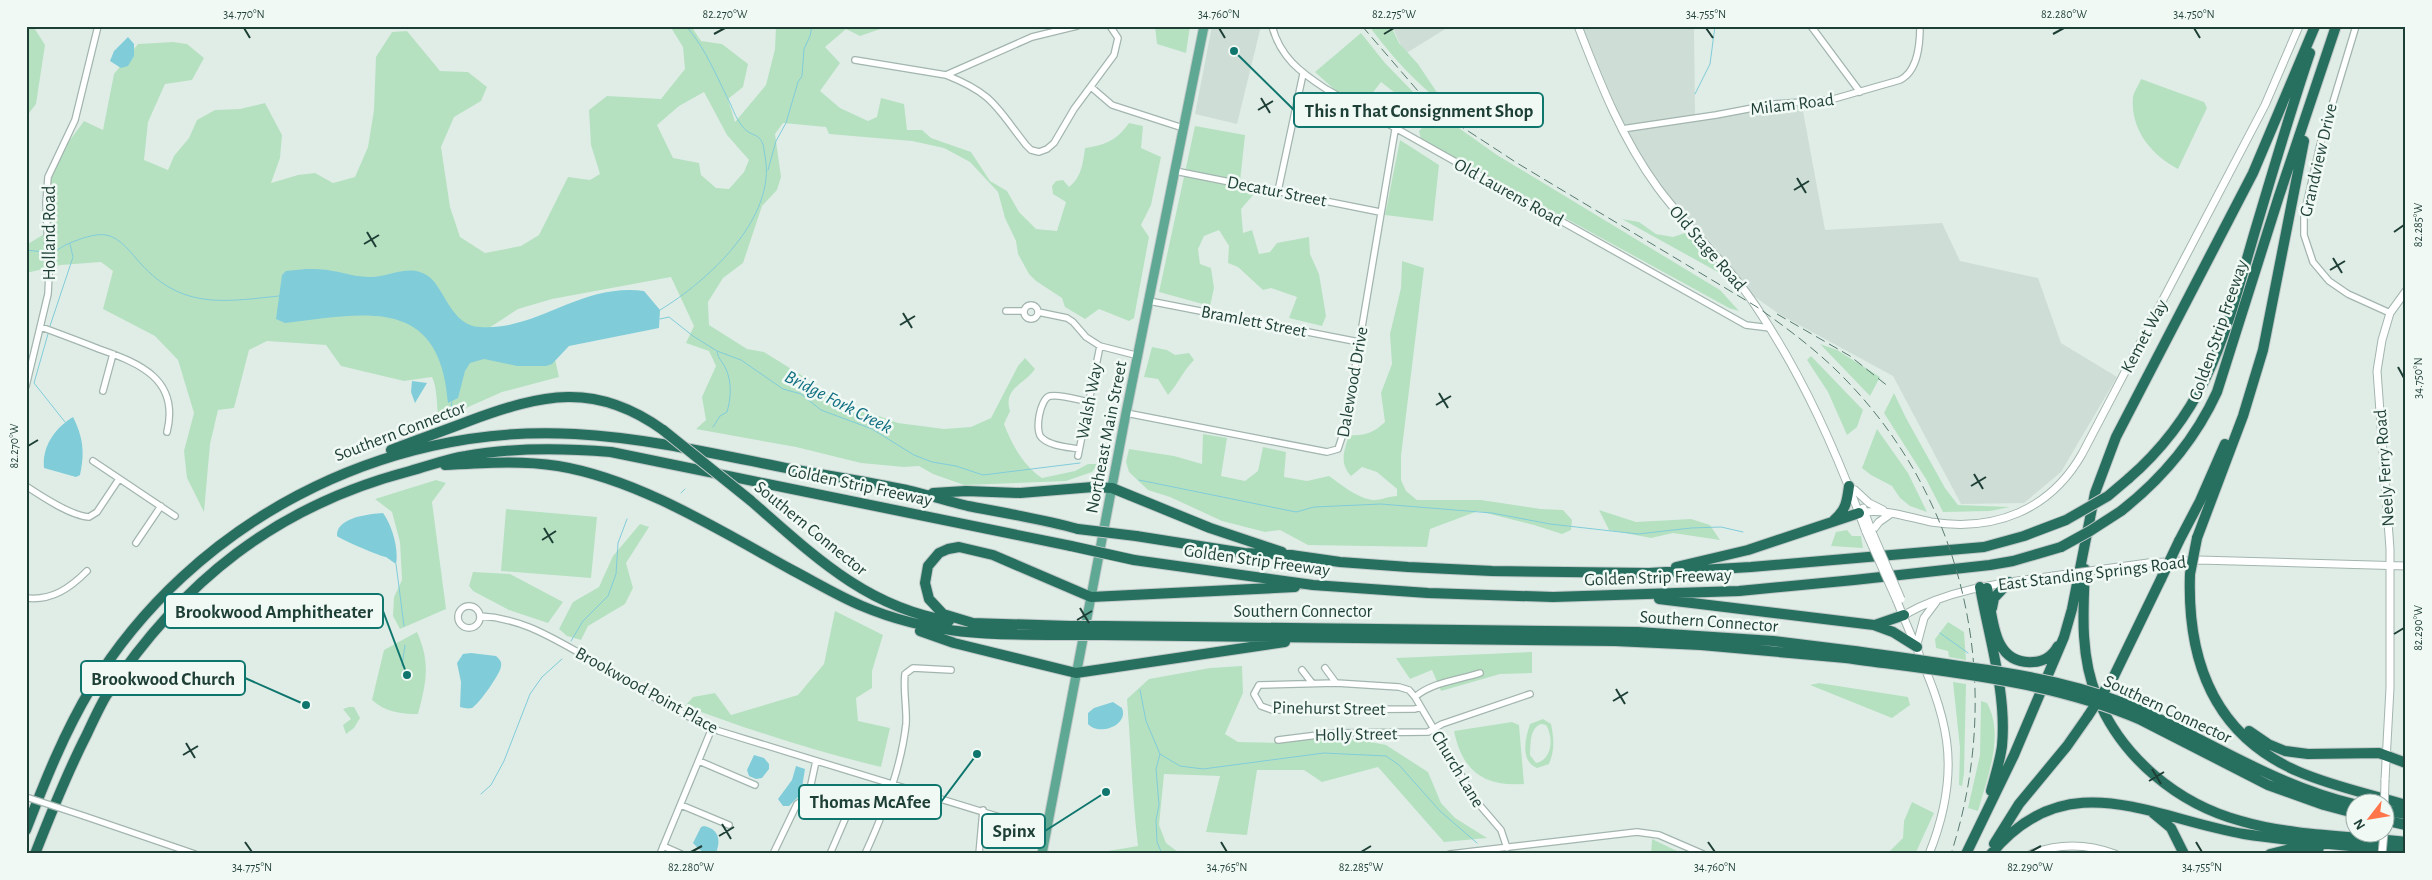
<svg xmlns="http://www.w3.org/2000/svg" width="2432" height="880" font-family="'Alegreya Sans',sans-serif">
  <rect width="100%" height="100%" fill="#e0ede7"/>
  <!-- built -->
  <path fill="#ceddd6" d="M1212,26H1261L1237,124L1195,114Z
    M1392,26H1450L1405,54Z
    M1582,26H1694L1695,115L1802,106L1825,230L1942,223L1960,261L2038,278L2061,343L2117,377L2061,472L2024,503L1961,504L1893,376L1779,314L1751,294L1717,249L1681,211L1642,163L1624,127Z"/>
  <!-- green -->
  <path fill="#b6e1c1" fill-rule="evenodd" d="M26,26H33L45,45L36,104L26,117Z
    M670,26H691L701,41L722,44L748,64L743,87L728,99L735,122L766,85L775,49L776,26H889L860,36L846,29L825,47L840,63L820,91L840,108L868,121L877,117L881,98L904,104L907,130H922L931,138L971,152L990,181L1007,191L1019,212L1036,229L1057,231L1066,202L1053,194L1052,186L1056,181L1063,180L1069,187C1082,177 1083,162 1085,148C1106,145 1117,140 1129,123L1143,126L1141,148L1161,157L1151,205L1141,225L1149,237L1134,318L1129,321L1099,309L1085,319L1065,307L1062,298L1036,281L1029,274L1018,254L1016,241L1005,218L998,192L970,162L944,148L912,141L829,134L826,127L783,123L775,134L781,177L777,190L762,206L743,263L723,278L708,302L709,325L747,349L764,352L801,375L812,386L840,402L898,423L944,429L971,427L991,418L1018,366L1025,358L1035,369C1024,385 1003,388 1010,411L1004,424C1012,445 1023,465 1042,478L1075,471L1088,464H1098L1092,472L1066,481L964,485L933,474L919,466L904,467L861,463L796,447L696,429L706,420L702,397L716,366L709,351L686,343L694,326L671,277L552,299L518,309L486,330L553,350L559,377L502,392L439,420C436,406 438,390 432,377L404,381L341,366L326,345L267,341L249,350L234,408L218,410L210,444L204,512L187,478L184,451L194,413L178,360L155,336L103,309L113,271L101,262L61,265L26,273V245L46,233L44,192L62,151L84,121L103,130L114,74L138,44L173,42L187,44L204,58L192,80L165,84L148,122L144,160L168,170L174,156L189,138L197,120L215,110L240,109L265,103L282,135L280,158L271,183L298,175L315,173L333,183L355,177L368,147L374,110L376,57L392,32L407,31L440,71L468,72L487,87L481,101L454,117L441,147L450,207L460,237L485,253L521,246L539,235L568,177L590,180L600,174L591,145L589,110L607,96L661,99L685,69L683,47ZM704,92L727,135L749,160L744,172L729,189L716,188L701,175L699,163L673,158L657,125L679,106Z
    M1155,26H1190L1186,53L1157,44Z
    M1369,26H1391L1399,43L1418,64L1436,91L1451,107L1476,127C1430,97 1402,70 1369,26Z
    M1361,33L1385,63L1418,97L1456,126L1497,155L1720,290L1739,311L1729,308L1421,139L1419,131L1426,124L1423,119L1411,112L1399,96L1381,82L1364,104L1336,91L1315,72Z
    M2141,79L2204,102L2207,108L2178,169C2151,155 2130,129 2133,97C2134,91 2139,85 2141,79Z
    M1195,126L1245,135L1239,191L1254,194L1241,209L1243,233L1252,230L1259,254L1270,252L1277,243L1309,237L1310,254L1319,274L1326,316L1322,326L1289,318L1297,297L1271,288L1263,290L1238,267L1228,263L1229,246L1219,230L1204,236L1198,249L1200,264L1211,268L1214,288L1210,306L1159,292Z
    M1400,140L1439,165L1433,221L1385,215Z
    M1622,219L1639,222L1656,234L1673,237L1688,232L1725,276Z
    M1402,261L1424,268L1401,456V480L1406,491L1417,500H1481L1541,509L1563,510L1572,520L1571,530L1562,534L1534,525L1478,511L1430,529L1427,547L1308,545L1280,530L1265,532L1222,521L1170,497L1148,490L1129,472L1126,462L1129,449L1174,456L1202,464L1203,434L1227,438L1221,476L1245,481L1258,471L1263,447L1286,452L1284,477L1307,481L1329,476C1342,485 1358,499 1374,500C1382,500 1389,496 1397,496V489L1377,472L1362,467L1351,476C1339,463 1344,451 1349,435C1365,436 1373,433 1385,422L1381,393L1392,364L1390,334L1401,288Z
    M1820,344L1837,350L1880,377L1870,396Z
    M1152,347L1167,350L1175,355L1189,353L1194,360C1183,371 1178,384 1168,395L1158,379L1144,377Z
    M1811,356L1863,410L1857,427L1847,435L1828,392L1807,360Z
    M1894,393L1906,418L1945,488L1958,505L2010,507L1990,511L1943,512L1926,479L1884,413Z
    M1877,429L1908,473L1927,512L1910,506L1900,498L1892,486L1871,475L1862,468Z
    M436,480L446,483L432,502L446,609L400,629L393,616L394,597L402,580L400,542L392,512L375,499Z
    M506,509L597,517L591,578L501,571Z
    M1599,510L1636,522L1691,519L1710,525L1720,540L1673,533L1651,538L1609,530Z
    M640,524L649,527L626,563L633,588L625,604L588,626L581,640L567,636L559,629L573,602L599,587L613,556Z
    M1847,530L1852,536H1861L1863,548L1831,546L1836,532Z
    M473,572L510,574L563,602L548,623L509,610L473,591L469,586Z
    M835,611L883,635L872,671V688L856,698L858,721L890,728L881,767C814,751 749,730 685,706L693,697L715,693L731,715L798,695L824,664Z
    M1948,622L1964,632L1966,660L1949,657L1948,651L1936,648L1935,639Z
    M417,632C431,663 426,683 418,714C401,714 385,712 372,700L384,650Z
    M1532,652V673L1500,674L1441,691L1432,670L1410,679L1396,658Z
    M1242,666L1243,693L1225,734L1238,742L1283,743L1324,737L1360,740L1386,745L1428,772L1441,803L1455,818L1487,838L1444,842L1378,767L1322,782L1304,770H1257L1247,835L1206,832L1220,776L1164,774L1159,825L1166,843L1178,852V854H1090L1138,846C1132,797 1131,748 1127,699L1149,679L1210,668Z
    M1953,682L1966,684L1964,773L1962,786L1959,785L1960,748Z
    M1819,683L1908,697L1910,705L1892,718L1810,685Z
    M1981,701L1987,703C2005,735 1987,778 1978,811L1968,808L1980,755Z
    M349,707H354L360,718L354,728L346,734L343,725L351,719L343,709Z
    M1543,719L1551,724C1554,739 1555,750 1549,764L1537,768C1520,761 1525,739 1530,724ZM1541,724L1546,725C1554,737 1552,760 1536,763L1530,755C1531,744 1529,729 1541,724Z
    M1512,722L1519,725L1524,784C1484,787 1462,771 1454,731Z
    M1912,802L1934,813L1917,850L1914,854H1887L1903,838L1904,821Z
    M1652,839L1679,852V854H1651Z"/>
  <!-- water -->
  <path fill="#81ccd9" d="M128,37L134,44V56L128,66L121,68L110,61L114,51Z
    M306,269C315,269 324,269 333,271C345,273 356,277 370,277C390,277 410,263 428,276C445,288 451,326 480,327C538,331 580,283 644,291L660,310L659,328L569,346L552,364L546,366H517L484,359L470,363L465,371L458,398L448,403C440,294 364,314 285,323L276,319L282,275L286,271Z
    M412,381L427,383L415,403L411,392Z
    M73,417C83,437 85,452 80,475L76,477L44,468C42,446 55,428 73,417Z
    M383,513C392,525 399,549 396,564L386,557C382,557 342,540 337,536C336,517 370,514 383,513Z
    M471,653L496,656C499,659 502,661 501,666C501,673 479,704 472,708C468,709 464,708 460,707L461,682L457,663L463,654Z
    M1113,702L1122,708C1129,726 1098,736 1088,724V713L1094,708Z
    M754,755L764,758L769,764V769L762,778L756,779L749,776L747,770Z
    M796,766L805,769L801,794L789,806H783L778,799L792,780Z
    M704,826C719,829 721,840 716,853C706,855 700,851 693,843L701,827Z"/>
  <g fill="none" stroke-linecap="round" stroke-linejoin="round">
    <!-- stream -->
    <path stroke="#81ccd9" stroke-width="1" d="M1695,94L1710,64L1715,26
      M768,170L776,141L786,123L798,82L802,76L804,49L810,36L812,26
      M26,250L44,252
      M53,251C60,250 63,245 70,243C80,239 95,233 106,235C120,237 132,254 141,264C182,309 223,302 279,296
      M660,310C708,281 777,218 765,156C764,152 764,145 762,142C759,135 752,135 747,131C740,126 734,113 731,105C717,78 707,50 686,26
      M660,319L669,317L693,336L717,351L741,360L783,389L801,394L821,410L872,429L914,455L932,462L956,466L983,475L1080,463
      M50,326L73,257L70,244
      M48,334L34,383L65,422
      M448,421L452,402
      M713,427L720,416L727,412C731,398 732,383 726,369C723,362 718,359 717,352
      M1139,480L1296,512L1314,507L1381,504L1492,513L1550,524L1638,534L1691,528L1721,527L1743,532
      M681,493L685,489
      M396,564L404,626
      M1940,633L1968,653
      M571,641L583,621L608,596L616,574L618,543L627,519
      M402,666L405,645
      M1140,690L1146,721L1160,754L1156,769L1159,805L1156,820L1157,842L1162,854
      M1160,754L1180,766L1203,769L1324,753L1386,756L1399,765L1440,811L1477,843
      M481,794L491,785L504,761L530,694L542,677L562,659"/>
    <!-- minor casing -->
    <g stroke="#a2b5ae" stroke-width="8">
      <path id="minor" d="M1272,26C1280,57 1300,72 1326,89L1746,325L1770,328
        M1811,26L1860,92
        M2356,26L2320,145L2304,215V235L2313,262L2329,281L2348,294L2390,313
        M855,60L946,75C994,94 996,107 1026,145L1031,150L1039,152L1047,149L1054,143L1074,109L1114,55L1118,38L1110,26
        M946,75L1032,37L1077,26
        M1091,87L1112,105L1183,128
        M1622,129L1716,115L1774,104L1830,100L1900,80C1918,71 1920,45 1920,26
        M1175,171L1380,212
        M1278,191L1303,74
        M1149,301L1359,342
        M1024 312a7 7 0 1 1 14 0a7 7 0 1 1-14 0Z
        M1006,311H1024
        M1038,312L1067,318L1073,322L1086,337L1100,346L1139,356
        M41,327C60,334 79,341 99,349C139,363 180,379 167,432
        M26,386L48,294L49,273L46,203L48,177L75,120L98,26
        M103,391L113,354
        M1126,413L1327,452L1338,449L1345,428L1395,130
        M1079,449C1068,447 1050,446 1042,438C1034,432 1040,398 1050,396C1061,394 1078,400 1089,402
        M1078,456L1100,346
        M93,461L175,516
        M26,486C41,496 71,516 89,517L97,512L119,479
        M136,543L161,506
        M26,598C52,601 70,588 87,571
        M458 617a11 11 0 1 1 22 0a11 11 0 1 1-22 0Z
        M480,616C520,618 549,636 583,655C628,680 671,711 719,731L1045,831
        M1325,668L1336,683
        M1302,670L1312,683
        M1415,697C1432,682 1459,680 1480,673
        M1421,707L1415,709L1272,710L1261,706L1254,694L1259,685L1336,683L1399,687L1409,690L1415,697L1477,802L1501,830L1507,848
        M1278,740L1334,733L1428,732L1442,724L1530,694
        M699,761L755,785
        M808,798L816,761
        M681,805L729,825
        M84,816L195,854
        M663,846L681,854
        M660,854L712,728
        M773,854L797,804C813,792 832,805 849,811
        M830,854L858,789
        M865,854C884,813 901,769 906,724C907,708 903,690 905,674L913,668L951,670
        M979,854L983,810
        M1450,854L1637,832L1659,835L1703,854"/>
    </g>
    <!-- tertiary casing -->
    <g stroke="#a2b5ae" stroke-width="9">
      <path id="tertiary" d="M1578,26C1600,83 1622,139 1658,188C1689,230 1729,265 1757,308C1804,378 1837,453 1866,532
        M1855,490L1869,503L1883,510
        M1863,508L1872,532
        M1859,513C1884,508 1907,517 1931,522C1995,532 2050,510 2082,454L2265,105L2299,26
        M1872,531L1879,522L1889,515
        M2148,563L2199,560L2406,566
        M1897,601C1935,697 1972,747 1929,854
        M1904,615C1949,589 2001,583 2053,576
        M1917,644L1924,618L1936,602
        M2385,780L2390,688V549L2377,371L2382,340L2390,313L2406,291
        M2031,854C2059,843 2088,844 2115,854"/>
    </g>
    <!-- primary casing -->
    <g stroke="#c0c9c7" stroke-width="11">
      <path id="primary" d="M1042,854L1126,413L1204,26"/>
    </g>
    <!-- motorway casing -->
    <g stroke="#c0c9c7" stroke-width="12">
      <path id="motorway" d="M391,450C417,440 443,431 469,421C542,394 595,381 663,430
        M445,465C484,463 520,460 558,466C638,479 721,531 792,570C815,582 838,596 862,606C933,636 995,635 1069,635
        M2128,479C2210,408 2226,330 2255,231C2273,171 2290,112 2310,53
        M933,493L966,491L1020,493L1093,487L1112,488L1210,528L1282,552
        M750,500C812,554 865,607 949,621
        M2121,511C2163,478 2195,440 2217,392L2279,196L2336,26
        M1834,520C1846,510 1847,501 1849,486
        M1136,536L1244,553L1291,555L1340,562L1408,567L1492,571L1649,573L1751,567L1984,547L2024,536L2066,520
        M2197,538L2243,416L2263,350L2304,141
        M2179,541L2200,501L2225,444
        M1134,560L1313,585L1428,593L1553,597L1739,591L1854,580L1990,565L2013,561L2061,547
        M1676,567L1748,550L1859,513
        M2085,569C2083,611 2080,657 2097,697C2122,758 2178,804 2241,821C2291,836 2353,836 2406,842
        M2190,574C2187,659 2213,734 2297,771C2331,786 2370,794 2406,805
        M1980,587C1989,638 2007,694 2002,746C2000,761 1995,776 1991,791
        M1987,588C1993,617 1992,665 2033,662C2044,662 2053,655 2058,646
        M1659,599L1874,625L1893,632L1917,647
        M1992,608L1994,598L2009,582
        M971,623L1070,626
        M976,624L943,614L929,599L925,583L928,566L939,553L948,549L959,547L993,555L1091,597L1295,587
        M1875,625L1904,615
        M1104,626L1638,632L1773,641L1846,650
        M920,631L954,643L1076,673L1285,642
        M1102,635L1615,641L1701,645L1846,658
        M2114,676L2161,579
        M2143,711C2213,744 2278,786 2354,804
        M2141,720L2268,785L2324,805L2354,813
        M2249,731L2268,744L2285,751L2308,754L2379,753L2406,763
        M2384,810L2406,814
        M2153,813L2171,828L2184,854
        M2384,820L2406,825
        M26,830C45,781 64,733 91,688C192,523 382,423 575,434C648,438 720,455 791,469C830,476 869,482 907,490C928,495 948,501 968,506C1005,513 1042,519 1078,529
        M1994,844L2019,804L2067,746L2088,716
        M35,854C51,813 67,773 87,734C93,721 99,708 106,696C182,581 276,506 410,471C429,466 446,459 466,456C514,447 563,448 611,452L1071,546
        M1966,854L2014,755L2064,637L2072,609L2095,493L2116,437L2253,173L2315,26
        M1991,854C2067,762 2151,818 2244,834C2297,842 2352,846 2406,851
        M2270,854L2291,849L2319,848"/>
    </g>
    <!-- minor -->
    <use href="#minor" stroke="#fff" stroke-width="5.5"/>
    <!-- tertiary -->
    <use href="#tertiary" stroke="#fff" stroke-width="7"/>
    <!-- primary -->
    <use href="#primary" stroke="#5fa894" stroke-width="9"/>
    <!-- motorway -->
    <use href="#motorway" stroke="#276f5f" stroke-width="10"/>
    <!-- rail -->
    <path stroke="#587b71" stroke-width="1" stroke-dasharray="10 5" stroke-linecap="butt" d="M1362,26L1418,91L1462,127L1517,163L1757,307C1788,329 1818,351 1845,379C1968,505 2005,688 1951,854
      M1777,314L1850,356L1889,387"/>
    <!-- minor-bridge casing -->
    <g stroke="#a2b5ae" stroke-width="8" stroke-linecap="butt">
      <path id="minor-bridge" d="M26,797L84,816"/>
    </g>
    <!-- tertiary-bridge casing -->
    <g stroke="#a2b5ae" stroke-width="9" stroke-linecap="butt">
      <path id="tertiary-bridge" d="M1866,532L1897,601
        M1872,532L1901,599
        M2053,576L2148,563
        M2384,817L2385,780
        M2382,854L2384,832"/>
    </g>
    <!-- motorway-bridge casing -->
    <g stroke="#c0c9c7" stroke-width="12" stroke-linecap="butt">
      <path id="motorway-bridge" d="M663,430L750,500
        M2066,520L2108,496L2128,479
        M1078,529L1136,536
        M1071,546L1134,560
        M2061,547L2090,531L2121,511
        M2190,574L2197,538
        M2161,579L2179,541
        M1070,626H1104
        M1069,635H1102
        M1846,650C1886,655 1926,661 1966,667C2027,675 2086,686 2143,711
        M1846,658C1946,672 2048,680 2141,720
        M2088,716L2114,676"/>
    </g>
    <!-- minor-bridge -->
    <use href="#minor-bridge" stroke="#fff" stroke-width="5.5"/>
    <!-- tertiary-bridge -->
    <use href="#tertiary-bridge" stroke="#fff" stroke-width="7"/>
    <!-- motorway-bridge -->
    <use href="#motorway-bridge" stroke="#276f5f" stroke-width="10"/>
  </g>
  <!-- ticks -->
  <path fill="none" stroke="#1e3f36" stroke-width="2" d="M244,28L250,38M1219,28L1225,38M1706,28L1713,38M2194,28L2200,38M714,34L725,28M1384,34L1394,28M2053,34L2064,28M1261,98L1270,113M1258,110L1273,101M1797,178L1806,193M1794,190L1809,181M367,232L376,247M2394,232L2404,225M364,244L379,235M2333,258L2342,273M2330,270L2345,261M903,313L912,328M900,325L915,316M2398,367L2404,378M1439,393L1448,408M1436,405L1451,396M28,446L38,440M1974,474L1983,489M1971,486L1986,477M544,528L553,543M542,540L556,531M1080,608L1089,623M1077,620L1092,611M2394,634L2404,628M1616,689L1625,704M1613,701L1628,692M186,743L195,758M183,755L198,746M2152,769L2161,784M2149,781L2164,772M722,824L731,839M719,836L734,827M245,842L252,852M1221,842L1227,852M1708,842L1715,852M2196,842L2202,852M691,852L702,846M1361,852L1371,846M2030,852L2041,846"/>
  <g text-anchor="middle" stroke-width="5" stroke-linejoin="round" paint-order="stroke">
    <!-- street labels -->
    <g font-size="18" fill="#1e3f36" stroke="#f1f9f5">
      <text transform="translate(1792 104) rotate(-7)" y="6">Milam Road</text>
      <text transform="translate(2318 160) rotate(-77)" y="6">Grandview Drive</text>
      <text transform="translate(1277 191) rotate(11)" y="6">Decatur Street</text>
      <text transform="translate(1509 192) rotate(29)" y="6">Old Laurens Road</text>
      <text transform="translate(49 233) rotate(-90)" y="6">Holland Road</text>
      <text transform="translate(1708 248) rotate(49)" y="6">Old Stage Road</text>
      <text transform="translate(1254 321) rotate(11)" y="6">Bramlett Street</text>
      <text transform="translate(2218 330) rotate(-71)" y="6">Golden Strip Freeway</text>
      <text transform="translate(2144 336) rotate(-62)" y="6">Kemet Way</text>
      <text transform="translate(1352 382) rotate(-80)" y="6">Dalewood Drive</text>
      <text transform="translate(1089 401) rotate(-79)" y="6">Walsh Way</text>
      <text transform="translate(400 431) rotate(-21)" y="6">Southern Connector</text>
      <text transform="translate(1106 437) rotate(-79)" y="6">Northeast Main Street</text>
      <text transform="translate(2384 468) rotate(-94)" y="6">Neely Ferry Road</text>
      <text transform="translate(860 485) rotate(12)" y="6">Golden Strip Freeway</text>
      <text transform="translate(811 528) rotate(39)" y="6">Southern Connector</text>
      <text transform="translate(1257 560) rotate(8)" y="6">Golden Strip Freeway</text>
      <text transform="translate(2092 573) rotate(-7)" y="6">East Standing Springs Road</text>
      <text transform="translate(1658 577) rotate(-2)" y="6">Golden Strip Freeway</text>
      <text x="1303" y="617">Southern Connector</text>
      <text transform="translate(1709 621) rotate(4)" y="6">Southern Connector</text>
      <text transform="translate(647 690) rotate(29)" y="6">Brookwood Point Place</text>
      <text transform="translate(1329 708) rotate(1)" y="6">Pinehurst Street</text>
      <text transform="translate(2168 709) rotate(25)" y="6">Southern Connector</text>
      <text transform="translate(1356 734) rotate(-1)" y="6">Holly Street</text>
      <text transform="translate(1458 769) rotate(59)" y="6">Church Lane</text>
    </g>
    <!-- water labels -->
    <g font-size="19" font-style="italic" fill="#117082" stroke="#f1f9f5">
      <text transform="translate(839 401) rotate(27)" y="7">Bridge Fork Creek</text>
    </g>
  </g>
  <!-- callouts -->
  <path fill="none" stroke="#0f766e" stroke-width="2" d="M1234 51L1294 110M407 675L383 611M306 705L245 678M977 754L941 802M1106 792L1045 831"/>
  <g fill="#0f766e" stroke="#f1f9f5" stroke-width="2">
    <circle cx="1234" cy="51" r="5"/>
    <circle cx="407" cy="675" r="5"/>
    <circle cx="306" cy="705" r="5"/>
    <circle cx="977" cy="754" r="5"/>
    <circle cx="1106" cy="792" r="5"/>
  </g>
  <g fill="#f1f9f5" stroke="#0f766e" stroke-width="2">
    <rect x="1294" y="93" width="249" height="34" rx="5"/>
    <rect x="165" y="594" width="218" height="34" rx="5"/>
    <rect x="81" y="661" width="164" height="34" rx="5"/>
    <rect x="799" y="785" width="142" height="34" rx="5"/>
    <rect x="982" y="814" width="63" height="34" rx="5"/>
  </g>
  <g font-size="19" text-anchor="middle" font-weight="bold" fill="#1e3f36">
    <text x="1419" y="117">This n That Consignment Shop</text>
    <text x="274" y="618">Brookwood Amphitheater</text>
    <text x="163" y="685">Brookwood Church</text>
    <text x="870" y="808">Thomas McAfee</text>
    <text x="1014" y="837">Spinx</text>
  </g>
  <!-- border -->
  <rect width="2432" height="880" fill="none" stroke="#f1f9f5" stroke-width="55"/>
  <!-- north arrow -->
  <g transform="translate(2370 818) rotate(239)"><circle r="24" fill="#f1f9f5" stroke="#9dafa9"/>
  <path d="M0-4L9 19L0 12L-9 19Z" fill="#ff764b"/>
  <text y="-8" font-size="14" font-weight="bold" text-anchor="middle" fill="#1e3f36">N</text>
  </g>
  <rect x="28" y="28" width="2376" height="824" fill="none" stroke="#1e3f36" stroke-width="2"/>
  <g font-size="12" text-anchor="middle" fill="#1e3f36">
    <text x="244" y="18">34.770°N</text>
    <text x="725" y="18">82.270°W</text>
    <text x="1219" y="18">34.760°N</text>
    <text x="1394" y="18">82.275°W</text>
    <text x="1706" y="18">34.755°N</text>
    <text x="2064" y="18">82.280°W</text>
    <text x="2194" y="18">34.750°N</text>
    <text transform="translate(2418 225) rotate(-90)" y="4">82.285°W</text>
    <text transform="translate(2418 378) rotate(-90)" y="4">34.750°N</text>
    <text transform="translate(14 446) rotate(-90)" y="4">82.270°W</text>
    <text transform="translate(2418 628) rotate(-90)" y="4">82.290°W</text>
    <text x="252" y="871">34.775°N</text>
    <text x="691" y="871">82.280°W</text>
    <text x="1227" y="871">34.765°N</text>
    <text x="1361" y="871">82.285°W</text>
    <text x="1715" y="871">34.760°N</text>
    <text x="2030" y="871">82.290°W</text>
    <text x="2202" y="871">34.755°N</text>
  </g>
</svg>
